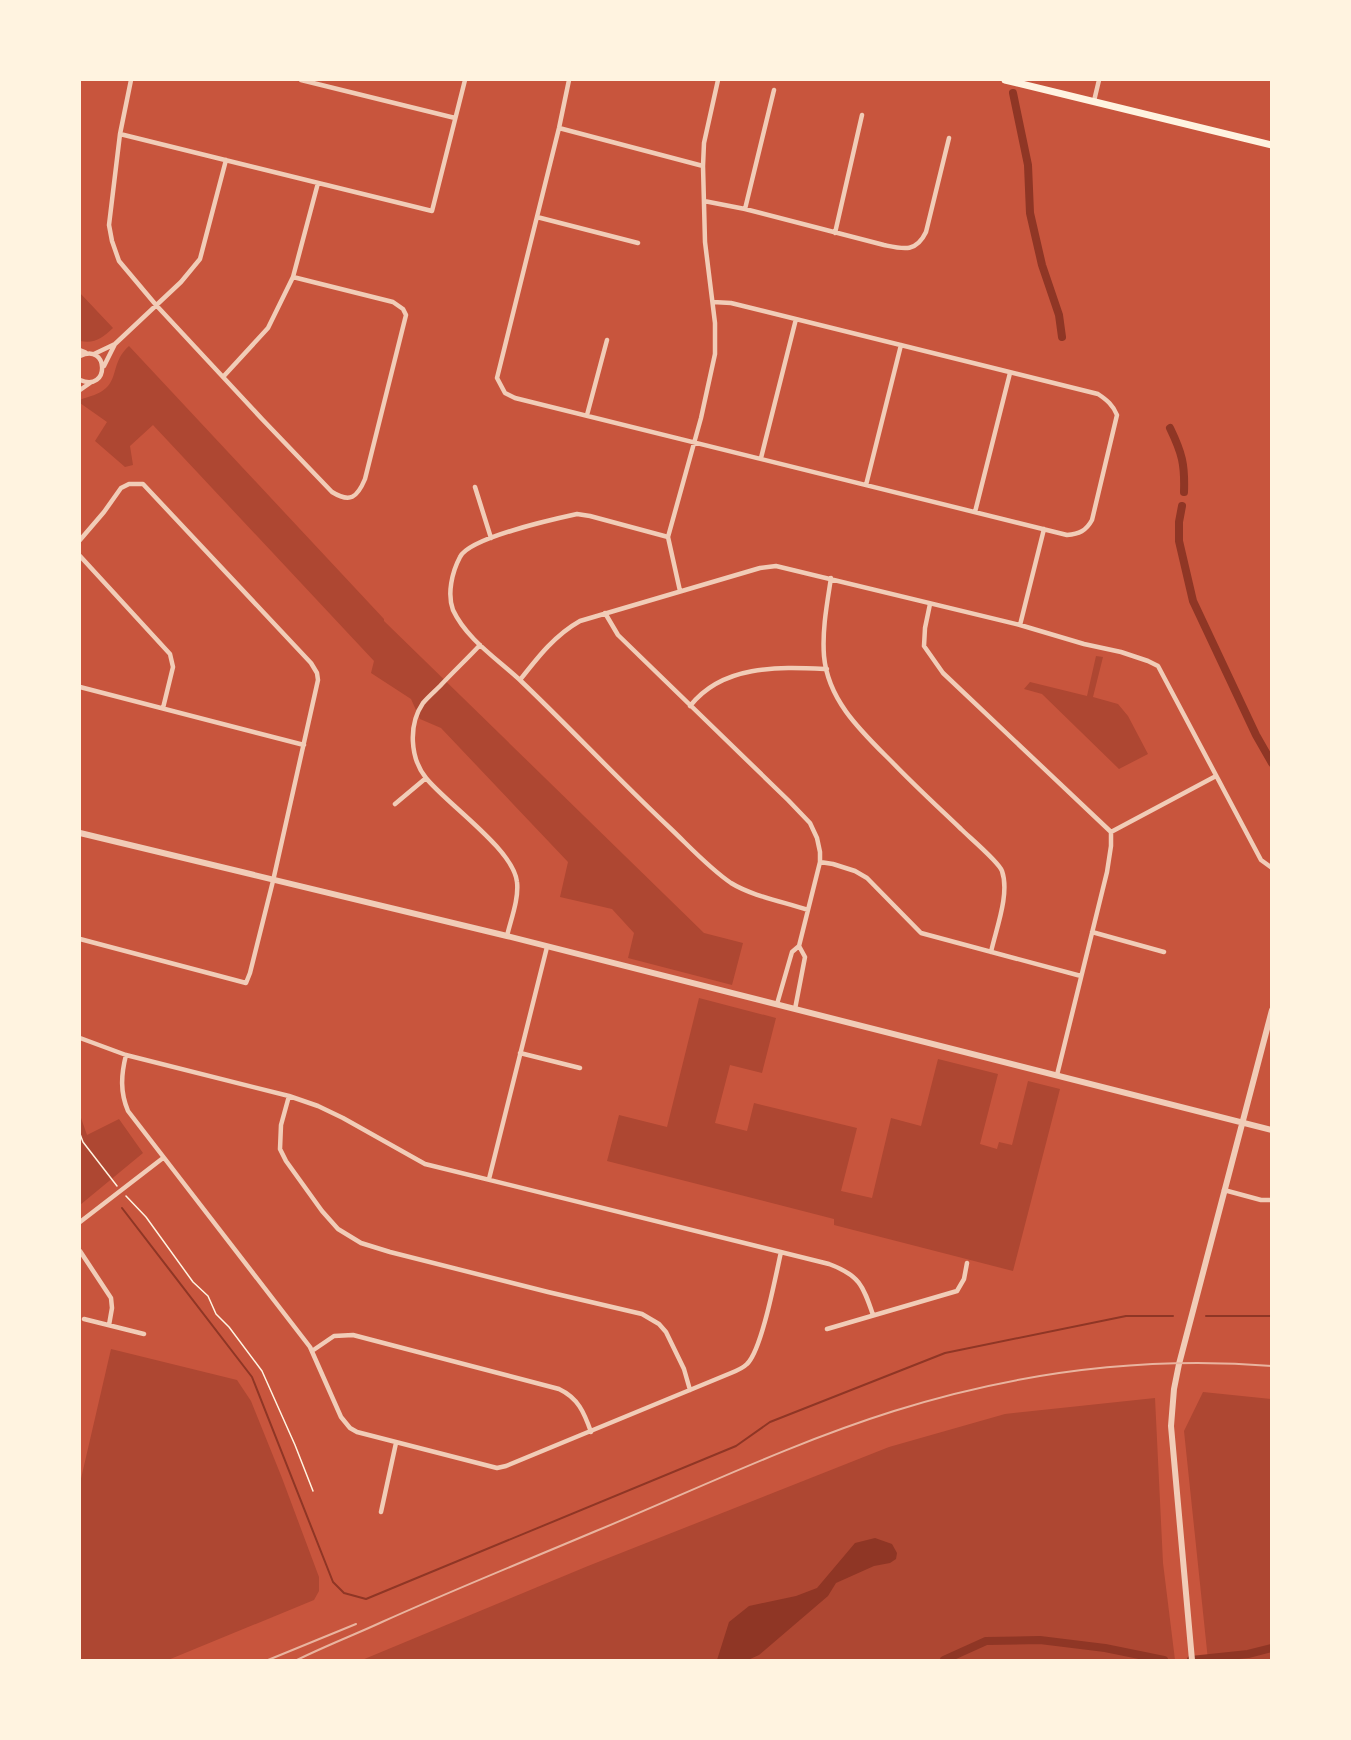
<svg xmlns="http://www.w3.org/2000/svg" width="1351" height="1740" font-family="Arial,sans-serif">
  <rect width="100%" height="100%" fill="#c8553d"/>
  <!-- green -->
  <path fill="#ae4732" d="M80,293L113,328C102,338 95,344 80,341Z
    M129,346L384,619V621L704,933L743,943L732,985L628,958L634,933L612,909L560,897L568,862L441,728L420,719L411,699L371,673L374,661L153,425L130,446L133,465L125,467L95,441L107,422L80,403V400C89,396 99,395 106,388C118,377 112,361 129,346Z
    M1096,656L1103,657L1093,697L1118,704L1128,716L1148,754L1119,769L1042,694L1024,689L1030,682L1087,696Z
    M699,998L776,1018L762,1073L730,1065L715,1123L747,1131L754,1103L857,1128L841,1191L872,1198L891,1118L921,1126L938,1059L998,1074L980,1144L997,1149L999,1142L1012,1145L1028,1081L1060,1089L1013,1271L834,1225V1219L607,1161L619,1115L667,1127Z
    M80,1115L87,1135L119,1119L143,1153L80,1205Z
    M111,1349L237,1380L251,1401L282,1478L319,1577V1591L314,1600L168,1660H80V1483Z
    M1203,1392L1271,1399V1660H1208L1184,1431Z
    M1155,1398L1163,1563L1175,1660H362L588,1566L889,1447L1005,1414Z"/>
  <!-- water -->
  <path fill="#8f3625" d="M875,1538L892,1544L897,1553L896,1559L890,1563L874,1566L836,1583L828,1596L759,1655L748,1660H717L729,1622L749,1606L796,1596L817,1588L855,1543Z"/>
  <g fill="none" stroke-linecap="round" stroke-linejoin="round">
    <!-- stream -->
    <path stroke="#8f3625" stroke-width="2" d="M122,1208L252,1377L333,1582L344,1593L366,1599L736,1446L770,1422L945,1353L1126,1316H1173
      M1206,1316H1272"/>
    <!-- canal -->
    <path stroke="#8f3625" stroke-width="8" d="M1013,93L1028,165L1030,213L1042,265L1059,315L1062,337
      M1170,428C1182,453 1185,464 1184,492
      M1182,506L1179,522V541L1193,601L1256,735L1272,763
      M944,1660L986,1641L1040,1640L1105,1648L1164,1660
      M1191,1660L1248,1654L1272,1648"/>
    <!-- path -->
    <path stroke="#fff3e0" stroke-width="1.5" d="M80,1134L83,1142L117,1186
      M126,1196L146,1217L193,1282L208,1296L216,1314L229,1327L262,1371L295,1445L313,1491"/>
    <!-- minor -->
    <path stroke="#f1ccb7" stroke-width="4.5" d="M131,80L120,134L109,225L112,241L119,261L156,305L262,419L332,492C350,503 357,498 365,479L406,315L403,309L393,302L293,277
      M301,80L455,118
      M569,80L559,128L497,378L505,393L515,398L1067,535C1079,534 1086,531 1092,520L1117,415C1113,405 1107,400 1098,394L731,303L713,302
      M1094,101L1099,80
      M559,128L703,166
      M120,134L432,211L465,80
      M704,201L745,209L884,245C903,249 916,253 926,232L949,138
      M745,209L774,90
      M537,217L638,243
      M835,233L862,115
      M115,344L181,282L200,259L226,160
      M94,354L115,344L104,366
      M80,356C109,342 110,393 80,380
      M223,377L268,328L293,277L318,183
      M80,390L90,383
      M587,415L607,340
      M761,458L796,319
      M866,485L901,345
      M475,487L491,538
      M975,512L1010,373
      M668,537L590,516L577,514C554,519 469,538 460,557C452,572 447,594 453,610C467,640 499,660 522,682C572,730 620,781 670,828C690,847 709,868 731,883C752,896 784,902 808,910
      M80,540L104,512L121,488L129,484H143L311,663L317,673L318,680L273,881L250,973L246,983L80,939
      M80,556L170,654L173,667L163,708
      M831,578C827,604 822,630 824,656C828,701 862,732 892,762C914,785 938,807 961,829C969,837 999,862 1002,871C1010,894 996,929 991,952
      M680,591L668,537L701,418L715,354V323L705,242L703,166L704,143L718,80
      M930,604L925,628L924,646L943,673L1111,832V846L1107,872L1057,1075
      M605,613L618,635L788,800L810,823L817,838L820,852V862L799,946L792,952L777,1004
      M1020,625L1044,529
      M480,645C467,659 453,672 440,686C435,691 428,697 423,703C408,725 410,758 426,778C447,804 514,850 517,882C519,899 511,919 507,936
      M520,680C538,657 555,635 580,621L760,568L776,566L1020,625L1084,644L1121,652L1148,661L1158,666L1261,860L1272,868
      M80,687L304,745
      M690,706C723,664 779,667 827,669
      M395,804L426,778
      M1111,832L1216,776
      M820,862L833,864L855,871L867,878L921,933L1081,976
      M1092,932L1164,952
      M795,1009L805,957L799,946
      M80,1038L126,1055L289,1096L318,1106L343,1118L425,1164L829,1264C859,1275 863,1285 873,1315
      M520,1053L580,1068
      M126,1055C121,1075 120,1092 128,1111L310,1347L341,1417L350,1428L357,1432L497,1468L506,1466L731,1373C736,1371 743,1368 747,1364C762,1350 776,1274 781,1252
      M289,1096L281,1125L280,1149L286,1161L322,1211L338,1229L361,1243L390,1252L548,1292L642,1314L659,1324L666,1332L684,1369L690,1390
      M489,1179L547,947
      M1224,1190L1261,1200H1272
      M80,1222L163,1158
      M80,1251L111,1298L112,1308L109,1325
      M84,1319L144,1334
      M827,1329L957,1291L964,1279L967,1263
      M312,1351L334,1336L353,1335L559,1389C578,1398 584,1412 591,1432
      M381,1512L396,1443"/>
    <!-- tertiary -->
    <path stroke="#f1ccb7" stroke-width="6" d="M80,351L85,353
      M80,833L507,936L1272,1130
      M1192,1660L1171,1426L1174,1389L1179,1364L1272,1010"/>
    <!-- secondary -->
    <path stroke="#fff3e0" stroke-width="7" d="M1005,80L1272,145"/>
    <!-- rail -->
    <path stroke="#e9b49f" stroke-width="2" d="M268,1660L356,1624
      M297,1660C325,1646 354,1635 382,1622C453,1590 525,1561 596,1531C695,1490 792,1443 894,1411C1015,1373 1144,1356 1272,1366"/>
  </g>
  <!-- border -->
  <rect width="1351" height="1740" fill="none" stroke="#fff3e0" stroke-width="162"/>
</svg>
